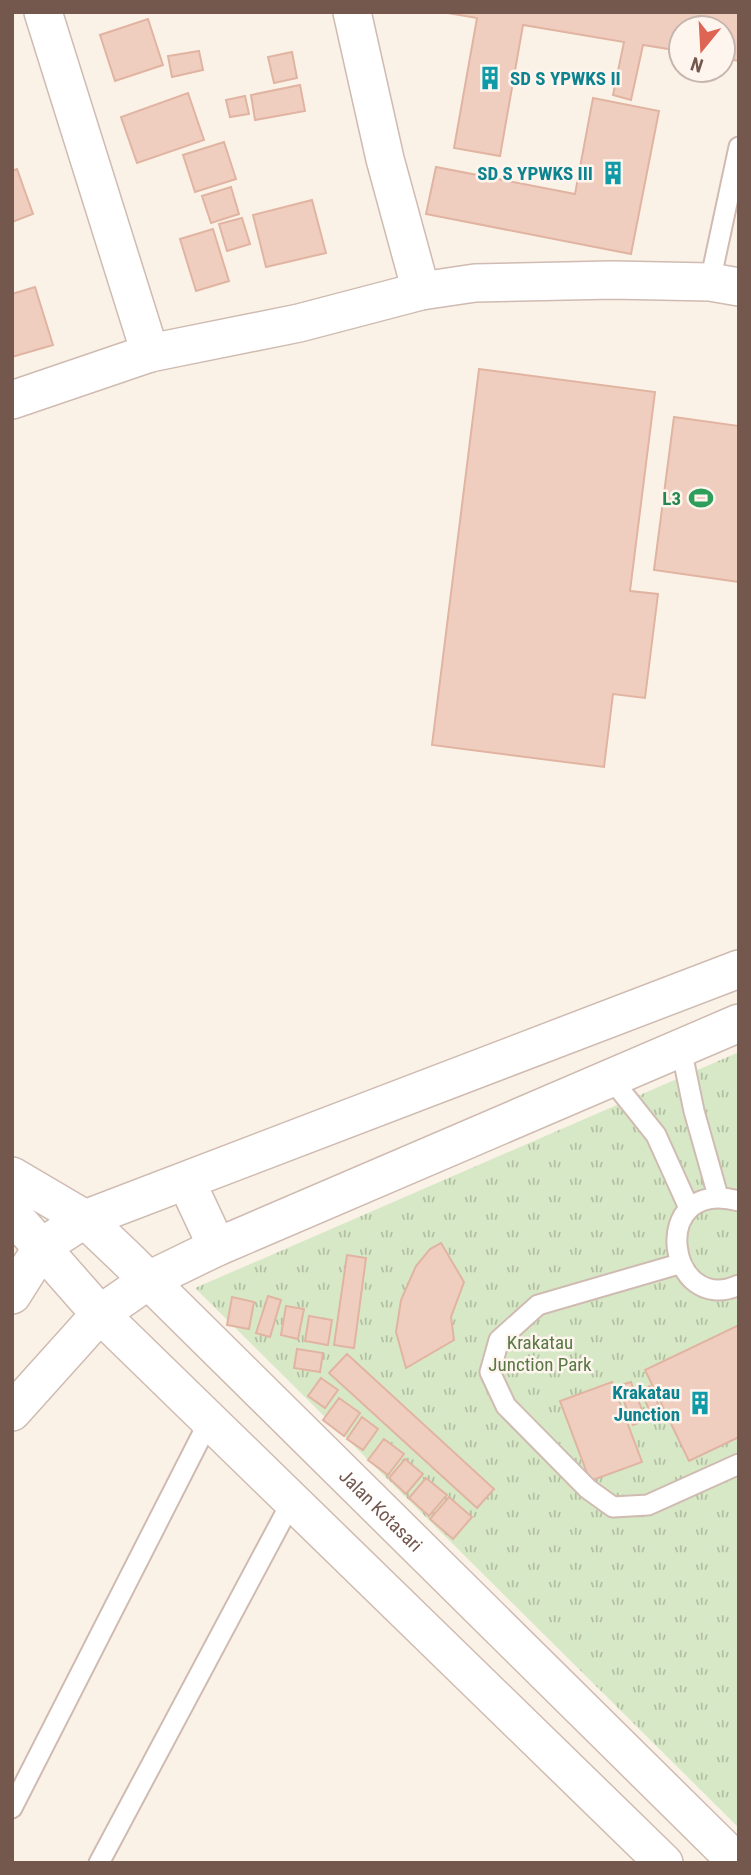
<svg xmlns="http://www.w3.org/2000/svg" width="751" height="1875" font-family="'Roboto Condensed',sans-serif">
  <defs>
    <pattern id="park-tufts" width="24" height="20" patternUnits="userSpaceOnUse" patternTransform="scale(1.75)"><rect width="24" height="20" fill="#d7e8c6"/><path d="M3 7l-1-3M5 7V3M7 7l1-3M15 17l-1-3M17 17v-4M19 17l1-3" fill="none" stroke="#b3bfa3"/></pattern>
  </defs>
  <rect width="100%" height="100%" fill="#fbf2e7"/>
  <!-- park -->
  <path fill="url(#park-tufts)" d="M739,1052V1828L195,1288Z"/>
  <!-- building -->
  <path fill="#efcec0" stroke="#e1b4a2" stroke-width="2" d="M442,12H739V61L723,58V28H681V51L643,45L631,100L613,95L624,42L523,25L500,156L454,148L477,18Z
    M148,19L163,65L115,81L100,35Z
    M199,51L203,70L172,77L168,56Z
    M292,52L297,78L274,83L268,57Z
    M300,85L305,111L255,120L251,95Z
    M188,93L204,140L137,163L121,117Z
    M245,96L249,114L230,117L226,100Z
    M593,98L659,111L631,254L426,214L436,167L575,194Z
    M224,142L236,179L195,192L183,155Z
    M17,169L33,214L12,222V171Z
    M231,187L239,214L211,223L202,196Z
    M312,200L326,253L266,267L253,215Z
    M242,218L250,244L227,251L219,224Z
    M213,229L229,281L196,291L180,239Z
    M35,287L53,345L12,357V294Z
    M479,369L655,392L630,591L658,594L645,698L613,694L604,767L432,745Z
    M674,417L739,426V582L654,570Z
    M441,1243L464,1282L451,1317L454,1340L406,1368L396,1332L401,1300L416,1266L430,1249Z
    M347,1255L366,1258L354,1348L334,1345Z
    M268,1296L281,1300L270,1337L256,1333Z
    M232,1297L254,1302L249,1329L227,1325Z
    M286,1306L304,1309L298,1339L281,1335Z
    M309,1316L332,1320L328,1345L305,1341Z
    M739,1325V1437L689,1461L645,1370Z
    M297,1349L323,1353L320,1372L294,1368Z
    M347,1354L494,1489L477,1508L329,1373Z
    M321,1378L338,1390L325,1408L308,1396Z
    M612,1382L642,1462L590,1481L560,1401Z
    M631,1382L646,1420L633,1425L618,1386Z
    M650,1386L663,1415L654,1420L640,1390Z
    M339,1398L360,1413L344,1436L323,1420Z
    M362,1417L378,1429L363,1450L347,1439Z
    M384,1439L404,1454L388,1475L368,1460Z
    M405,1459L423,1474L406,1494L389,1478Z
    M426,1478L447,1495L429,1516L409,1498Z
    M449,1497L472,1517L453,1539L430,1519Z"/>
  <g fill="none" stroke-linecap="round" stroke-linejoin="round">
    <!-- service casing -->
    <g stroke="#cfbbb1" stroke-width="23">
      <path id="service" d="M710,282L739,147
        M681,1048L694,1111L718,1196
        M609,1076L656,1135L689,1208
        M739,1201C646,1176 667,1318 739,1285
        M679,1264L538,1305L499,1340L490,1372L506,1406L588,1489L613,1507L648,1505L739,1464
        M12,1808L209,1421
        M99,1863L292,1501"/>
    </g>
    <!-- minor casing -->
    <g stroke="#cfbbb1" stroke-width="40">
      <g id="minor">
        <path d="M43,12L150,353"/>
        <path d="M352,12L385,159L421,291"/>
        <path d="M12,400L150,353L299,323L421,291L475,283L612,280L710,282L739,287"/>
        <path id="s1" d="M12,1176L85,1219L128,1260L738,1863"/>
        <path d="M187,1183L217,1247"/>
        <path d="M12,1214L100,1314L664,1863"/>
        <path d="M12,1295L43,1246L85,1219L739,969"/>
        <path d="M12,1412L100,1314L149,1280L217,1247L739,1023"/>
      </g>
    </g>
    <!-- service -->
    <use href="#service" stroke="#fff" stroke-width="19"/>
    <!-- minor -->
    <use href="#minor" stroke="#fff" stroke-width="37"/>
  </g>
  <!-- icons -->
  <defs>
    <g id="building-bare" transform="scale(1.89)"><path d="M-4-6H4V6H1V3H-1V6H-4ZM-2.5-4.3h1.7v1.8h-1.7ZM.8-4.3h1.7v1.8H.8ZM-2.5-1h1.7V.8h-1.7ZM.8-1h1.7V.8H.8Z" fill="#0f9aa8" stroke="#fef6ee" stroke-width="2.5" paint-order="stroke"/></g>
    <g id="stadium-bare" transform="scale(1.89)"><path d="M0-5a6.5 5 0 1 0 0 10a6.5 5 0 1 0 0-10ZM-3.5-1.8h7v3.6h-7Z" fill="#2e9e5b" stroke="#fef6ee" stroke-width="2.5" paint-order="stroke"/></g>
  </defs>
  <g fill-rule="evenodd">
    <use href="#building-bare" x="490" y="78"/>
    <use href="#building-bare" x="613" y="173"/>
    <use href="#stadium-bare" x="701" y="498"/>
    <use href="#building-bare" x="700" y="1403"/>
  </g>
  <g text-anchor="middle" stroke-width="5" stroke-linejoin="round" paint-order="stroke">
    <!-- culture labels -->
    <g font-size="19" font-weight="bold" fill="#0d838f" stroke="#fef6ee" text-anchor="end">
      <text x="510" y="85" text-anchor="start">SD S YPWKS II</text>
      <text x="593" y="180">SD S YPWKS III</text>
      <text x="680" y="1399">Krakatau<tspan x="680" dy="22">Junction</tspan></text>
    </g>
    <!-- leisure labels -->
    <g font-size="19" font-weight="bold" fill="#27864d" stroke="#fef6ee" text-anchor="end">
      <text x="681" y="505">L3</text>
    </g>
    <!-- park labels -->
    <g font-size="19" fill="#5a7845" stroke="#fef6ee">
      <text x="540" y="1349">Krakatau<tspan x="540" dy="22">Junction Park</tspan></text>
    </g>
    <!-- street labels -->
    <g font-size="19" fill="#74574d" stroke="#fef6ee">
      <text dy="7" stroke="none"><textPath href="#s1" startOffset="500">Jalan Kotasari</textPath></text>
    </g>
  </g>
  <!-- border -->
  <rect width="751" height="1875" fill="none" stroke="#74574d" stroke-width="28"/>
  <!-- north arrow -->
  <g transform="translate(702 49) rotate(198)"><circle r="33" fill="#fef6ee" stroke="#c7b6ae" stroke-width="2"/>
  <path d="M0-5L12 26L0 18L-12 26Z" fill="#de6554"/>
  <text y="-10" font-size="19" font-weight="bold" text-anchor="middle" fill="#74574d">N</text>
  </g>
</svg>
